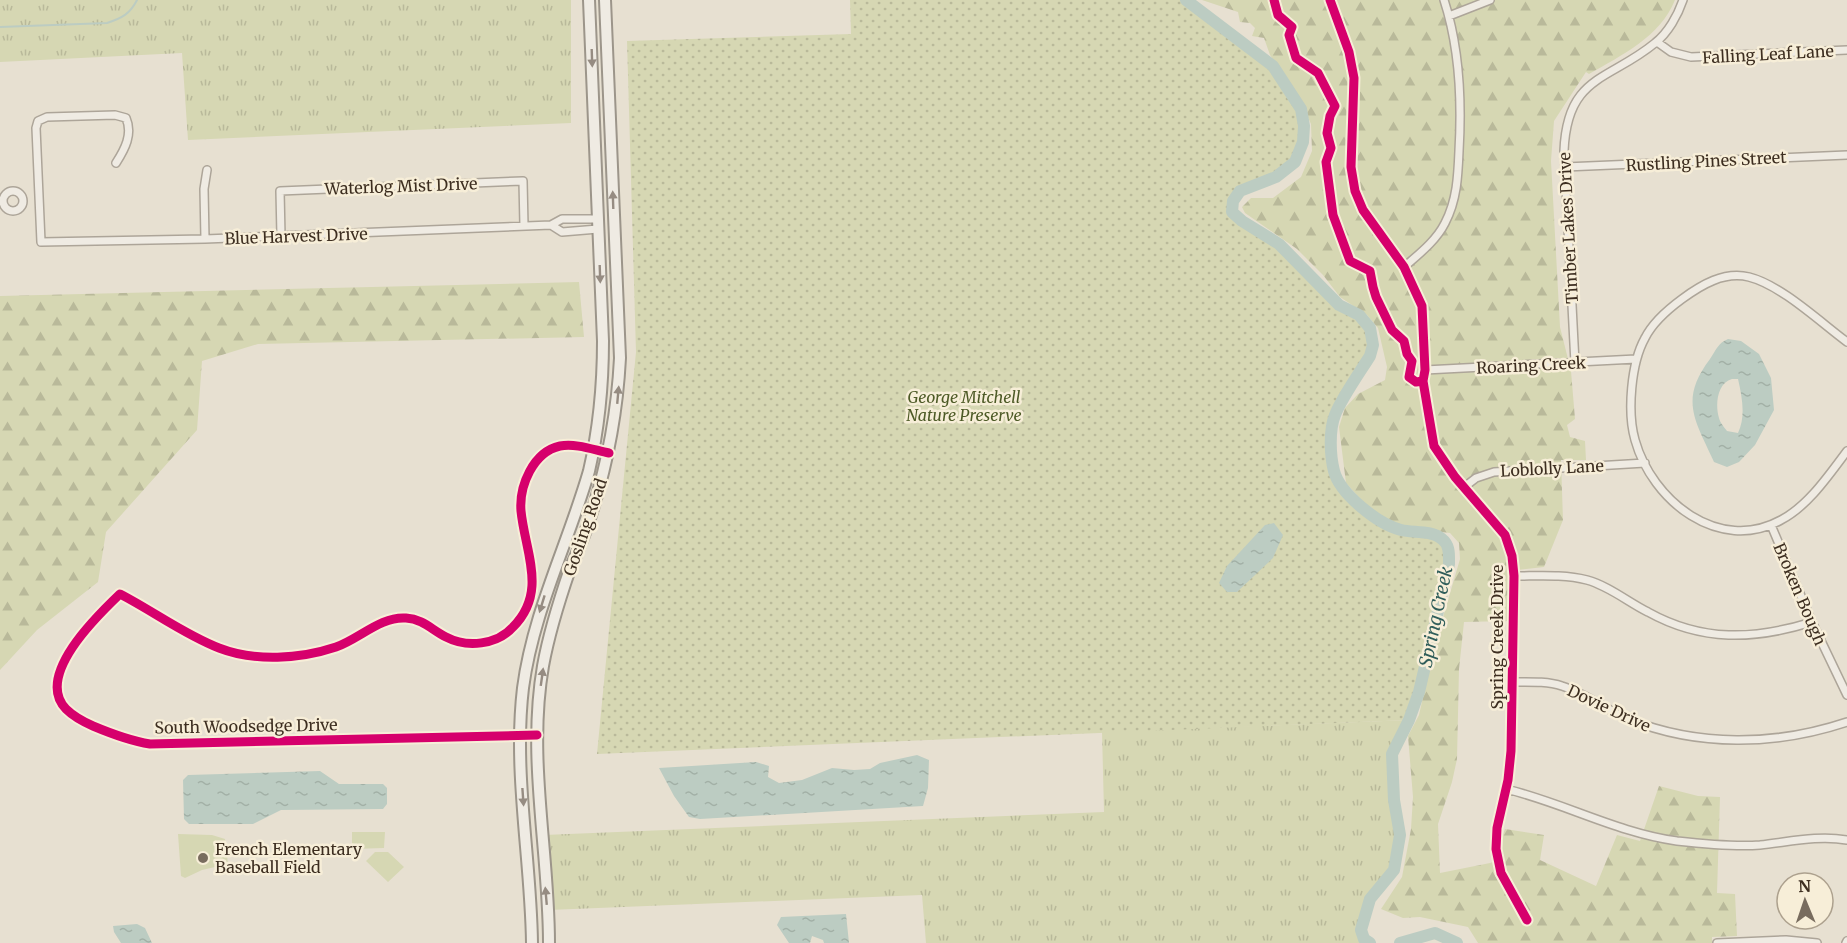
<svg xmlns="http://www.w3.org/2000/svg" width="1847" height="943" font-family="Merriweather,serif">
  <defs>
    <pattern id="grass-tufts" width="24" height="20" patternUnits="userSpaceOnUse" patternTransform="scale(1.5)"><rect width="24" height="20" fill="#d6d7b3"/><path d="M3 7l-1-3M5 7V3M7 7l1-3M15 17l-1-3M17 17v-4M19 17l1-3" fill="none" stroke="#b9b99a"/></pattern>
    <pattern id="forest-firs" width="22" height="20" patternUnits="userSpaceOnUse" patternTransform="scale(1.5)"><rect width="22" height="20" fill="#d6d7b3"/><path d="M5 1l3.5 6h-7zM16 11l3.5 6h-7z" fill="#b9b99a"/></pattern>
    <pattern id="park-dots" width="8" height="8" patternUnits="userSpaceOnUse" patternTransform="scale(1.5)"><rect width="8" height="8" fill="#d6d7b3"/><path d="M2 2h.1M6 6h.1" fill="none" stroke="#b9b99a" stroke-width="1.8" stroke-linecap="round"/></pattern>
    <pattern id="water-ripples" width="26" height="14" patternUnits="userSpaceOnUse" patternTransform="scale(1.5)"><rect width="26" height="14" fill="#bcccc2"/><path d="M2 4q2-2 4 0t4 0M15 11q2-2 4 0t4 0" fill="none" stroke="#a2b0a6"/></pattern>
  </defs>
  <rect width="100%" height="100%" fill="#e7e0d1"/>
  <!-- grass -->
  <path fill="url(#grass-tufts)" d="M0,0H571V123L188,140L182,53L0,62Z
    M1409,720L1392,755L1394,800L1400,835L1394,870L1370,899L1361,929L1364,939L1370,943H926L922,895L549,910L544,835L1104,812L1102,732Z"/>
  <!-- forest -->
  <path fill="url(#forest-firs)" d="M1202,0H1675C1660,37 1622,55 1589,74L1586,72L1554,121L1551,161L1560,327L1571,371L1575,419L1567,425L1570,437L1585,441L1586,460H1561L1563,520L1544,567L1509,571L1508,621L1464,622L1459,669L1457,759L1452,782L1438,824L1440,873L1490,863L1501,859V840L1505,829L1544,835L1540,860L1596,886L1617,835L1640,841L1659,786L1698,796L1720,797L1717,893L1735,894L1737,936L1712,937V943H1478L1468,927L1420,917L1403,918L1381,909L1402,877L1411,829L1413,797L1408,736L1419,715L1434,648L1460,559L1459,543L1450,533L1400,527L1373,513L1346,483L1339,427L1345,408L1358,394L1385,380L1387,367L1378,328L1367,315L1340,297L1323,275L1297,249L1245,213L1242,207L1251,198H1273L1301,177L1312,151L1311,124L1299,98L1270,55L1264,38L1252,36L1255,28L1250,23L1240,22L1238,12Z
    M579,282L584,337L258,344L202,361L197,430L106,532L98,582L37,630L0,670V296Z"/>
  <!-- park -->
  <path fill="url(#park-dots)" d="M850,0H1186L1273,66L1301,109L1304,126L1303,142L1295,162L1276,177L1240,191L1233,201L1232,212L1242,221L1279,244L1339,304L1359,315L1370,328L1373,345L1370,356C1360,372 1341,399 1335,415C1329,430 1330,455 1334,471C1340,494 1378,524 1401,530C1413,533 1432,530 1442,539C1450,546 1449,555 1449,564L1419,692L1409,720L597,754L636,352L627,41L851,34Z"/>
  <!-- garden -->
  <path fill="#d6d7b3" d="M352,832H385L384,848L352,849Z
    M178,834L212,835L225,839L228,864L202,870L185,878L181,876Z
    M375,852H388L404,867L388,882L366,861Z"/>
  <!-- water -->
  <path fill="url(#water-ripples)" fill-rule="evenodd" d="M1728,339L1741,341L1759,354L1771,378L1774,410L1755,445L1739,462L1727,467L1714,462C1695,420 1679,400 1710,359C1716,350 1718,343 1728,339ZM1732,379H1738C1742,397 1746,416 1738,433L1727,431C1725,428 1720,423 1719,418C1715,405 1717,383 1732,379Z
    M1274,523L1283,535L1273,558L1237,592H1227L1219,583L1227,566L1265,525Z
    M917,755L929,760L928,788L923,806L700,819L689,817L674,796L659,768L756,762L769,766L768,777L779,783L802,780L832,768L854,770L870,769L880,763Z
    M320,771L339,784H383L387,788V804L383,809L281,810L253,824H189L184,819L183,780L188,775Z
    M846,914L849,943H824L823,940L812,936L810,943H789L777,925L781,917Z
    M137,924L145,928L152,943H121L114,932L113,926Z"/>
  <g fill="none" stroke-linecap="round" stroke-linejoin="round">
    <!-- stream -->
    <path stroke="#bcccc2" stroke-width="2" d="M0,27L107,23C122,18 130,14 137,0"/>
    <!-- river -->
    <path stroke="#bcccc2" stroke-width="12" d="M1186,0L1273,66L1301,109L1304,126L1303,142L1295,162L1276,177L1240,191L1233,201L1232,212L1242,221L1279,244L1339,305L1359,315L1370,328L1373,345L1370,356C1360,372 1341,399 1335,415C1329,430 1330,455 1334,471C1340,494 1378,524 1401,530C1413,533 1432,530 1442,539C1450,545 1449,555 1449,564L1419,692L1409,720L1392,754L1394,800L1400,835L1394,870L1370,899L1361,930L1364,939L1370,943
      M1400,943L1435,933L1457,943"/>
    <!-- street casing -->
    <g stroke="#ada599" stroke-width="10">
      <path id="street" d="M1330,0L1349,52L1354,78L1351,167L1355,191L1363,210L1404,267L1422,306L1425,370L1423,381L1434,446L1455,477L1505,535L1512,556L1514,576L1511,751L1508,780L1497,828L1496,849L1501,873L1527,920
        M1449,16L1490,0
        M1657,42L1671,52L1691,57L1847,50
        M116,163C125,149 133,134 126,118L115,115L47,117L38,121L36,128L41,242L205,239L551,225
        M1565,167L1847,155
        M3 201a10 10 0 1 1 20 0a10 10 0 1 1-20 0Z
        M598,219H562L551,225L562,232L598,229
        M281,236L280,191L523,181L524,226
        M205,239L204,189L207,170
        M1404,267C1419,254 1436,241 1445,223C1457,200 1458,176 1459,151C1462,100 1460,49 1444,0
        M1847,342C1820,322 1781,285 1749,277C1724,271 1701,285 1682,299C1667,310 1653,322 1645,338C1631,363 1627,412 1635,440C1652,501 1719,554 1781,520C1808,506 1829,475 1847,451
        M1575,363L1564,151C1567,75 1609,81 1655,43C1668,33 1678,15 1683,0
        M1425,370L1636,359
        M1463,488L1476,478L1494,472L1645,463
        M1771,525L1812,622L1847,695
        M1514,576C1539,576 1564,574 1587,580C1609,586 1628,602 1648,612C1702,642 1754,640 1812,622
        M1512,682C1529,682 1547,681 1562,686C1585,693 1605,709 1628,719C1698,747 1775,746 1847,722
        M537,735L150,744C131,741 112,734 93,726C84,722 73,716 66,709C34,676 98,615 120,594C153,611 185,635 219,648C255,662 300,659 336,647C359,639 381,616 406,618C423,619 432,630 446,637C467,648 497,645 513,627C548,592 525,552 521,511C519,486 533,452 560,446C576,443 594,450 609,453
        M1506,789C1564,803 1618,833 1677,841C1704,844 1733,847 1760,845C1789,842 1818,835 1847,840
        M1717,943L1786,940L1817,943
        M1846,943L1847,941"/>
    </g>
    <!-- secondary casing -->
    <g stroke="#9c958a" stroke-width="14">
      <path id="secondary" d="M532,943C531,859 513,772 523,688C533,612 568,544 589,471C599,428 603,385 603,341L589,0
        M549,943C549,851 527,758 543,666C549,633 559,601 570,569C576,555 582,542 587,527C606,472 617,417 620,358L605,0"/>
    </g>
    <!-- street -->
    <use href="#street" stroke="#efebe3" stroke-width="7"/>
    <!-- secondary -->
    <use href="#secondary" stroke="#efebe3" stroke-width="10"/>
    <!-- cycleway casing -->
    <g stroke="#f7eed8" stroke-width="13">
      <path id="cycleway" d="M1274,0L1278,15L1292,27L1289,35L1296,58L1318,73L1335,106L1330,116L1327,133L1331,148L1326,162L1333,215L1350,261L1370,271L1373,287L1376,297L1392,330L1404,341L1407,354L1412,361L1409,377L1416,382L1423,381
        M1330,0L1349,52L1354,78L1351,167L1355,191L1363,210L1404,267L1422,306L1425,370L1423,381L1434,446L1455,477L1505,535L1512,556L1514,576L1511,751L1508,780L1497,828L1496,849L1501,873L1527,920
        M537,735L150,744C131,741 112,734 93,726C84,722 73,716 66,709C34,676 98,615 120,594C153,611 185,635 219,648C255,662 300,659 336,647C359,639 381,616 406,618C423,619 432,630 446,637C467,648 497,645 513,627C548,592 525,552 521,511C519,486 533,452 560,446C576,443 594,450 609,453"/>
    </g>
    <!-- cycleway -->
    <use href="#cycleway" stroke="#d6006c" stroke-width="9"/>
  </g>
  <!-- one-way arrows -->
  <defs><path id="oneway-solid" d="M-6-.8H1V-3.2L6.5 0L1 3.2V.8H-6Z" transform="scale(1.5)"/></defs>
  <g fill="#968c82">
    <use href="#oneway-solid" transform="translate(592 58) rotate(88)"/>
    <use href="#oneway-solid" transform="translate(613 200) rotate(-92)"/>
    <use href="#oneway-solid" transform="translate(600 274) rotate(88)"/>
    <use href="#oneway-solid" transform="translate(618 395) rotate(-85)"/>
    <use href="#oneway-solid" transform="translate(542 604) rotate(107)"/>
    <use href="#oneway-solid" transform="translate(542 677) rotate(-82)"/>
    <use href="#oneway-solid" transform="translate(523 797) rotate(86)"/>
    <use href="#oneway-solid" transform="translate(546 896) rotate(-95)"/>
  </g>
  <!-- markers -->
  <circle fill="#786c5e" stroke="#f7eed8" stroke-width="2" cx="203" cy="858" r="6"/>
  <g text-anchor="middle" stroke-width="5" stroke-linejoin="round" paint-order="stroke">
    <!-- street labels -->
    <g font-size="16" fill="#3d2e20" stroke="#f7eed8">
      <text transform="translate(1768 54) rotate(-3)" y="6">Falling Leaf Lane</text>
      <text transform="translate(1706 161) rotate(-3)" y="6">Rustling Pines Street</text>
      <text transform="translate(401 186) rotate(-2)" y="6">Waterlog Mist Drive</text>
      <text transform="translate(1568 228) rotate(-93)" y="6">Timber Lakes Drive</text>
      <text transform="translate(296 236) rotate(-2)" y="6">Blue Harvest Drive</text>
      <text transform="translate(1531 365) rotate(-3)" y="6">Roaring Creek</text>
      <text transform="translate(1552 468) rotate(-3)" y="6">Loblolly Lane</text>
      <text transform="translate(585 527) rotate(-71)" y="6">Gosling Road</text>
      <text transform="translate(1800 594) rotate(67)" y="6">Broken Bough</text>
      <text transform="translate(1497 637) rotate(-90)" y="6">Spring Creek Drive</text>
      <text transform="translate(1609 708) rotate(25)" y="6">Dovie Drive</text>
      <text transform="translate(246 726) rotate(-1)" y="6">South Woodsedge Drive</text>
    </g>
    <!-- park labels -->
    <g font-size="16" font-style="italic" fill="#4d5a26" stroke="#f7eed8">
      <text x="964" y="403">George Mitchell<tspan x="964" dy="18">Nature Preserve</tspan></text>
    </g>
    <!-- poi labels -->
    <g font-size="16" fill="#3d2e20" stroke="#f7eed8" text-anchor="start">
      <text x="215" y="855">French Elementary<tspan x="215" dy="18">Baseball Field</tspan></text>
    </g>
    <!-- water labels -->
    <g font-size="18" font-style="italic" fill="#2f5d5a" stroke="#f7eed8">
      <text transform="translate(1436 617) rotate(-78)" y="6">Spring Creek</text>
    </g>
  </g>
  <!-- north arrow -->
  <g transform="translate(1805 901) rotate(358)"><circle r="28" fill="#f7eed8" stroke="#ada18e" stroke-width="1.5"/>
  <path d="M0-4.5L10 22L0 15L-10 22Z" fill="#786c5e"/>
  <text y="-9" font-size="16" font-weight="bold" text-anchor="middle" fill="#3d2e20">N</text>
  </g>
</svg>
